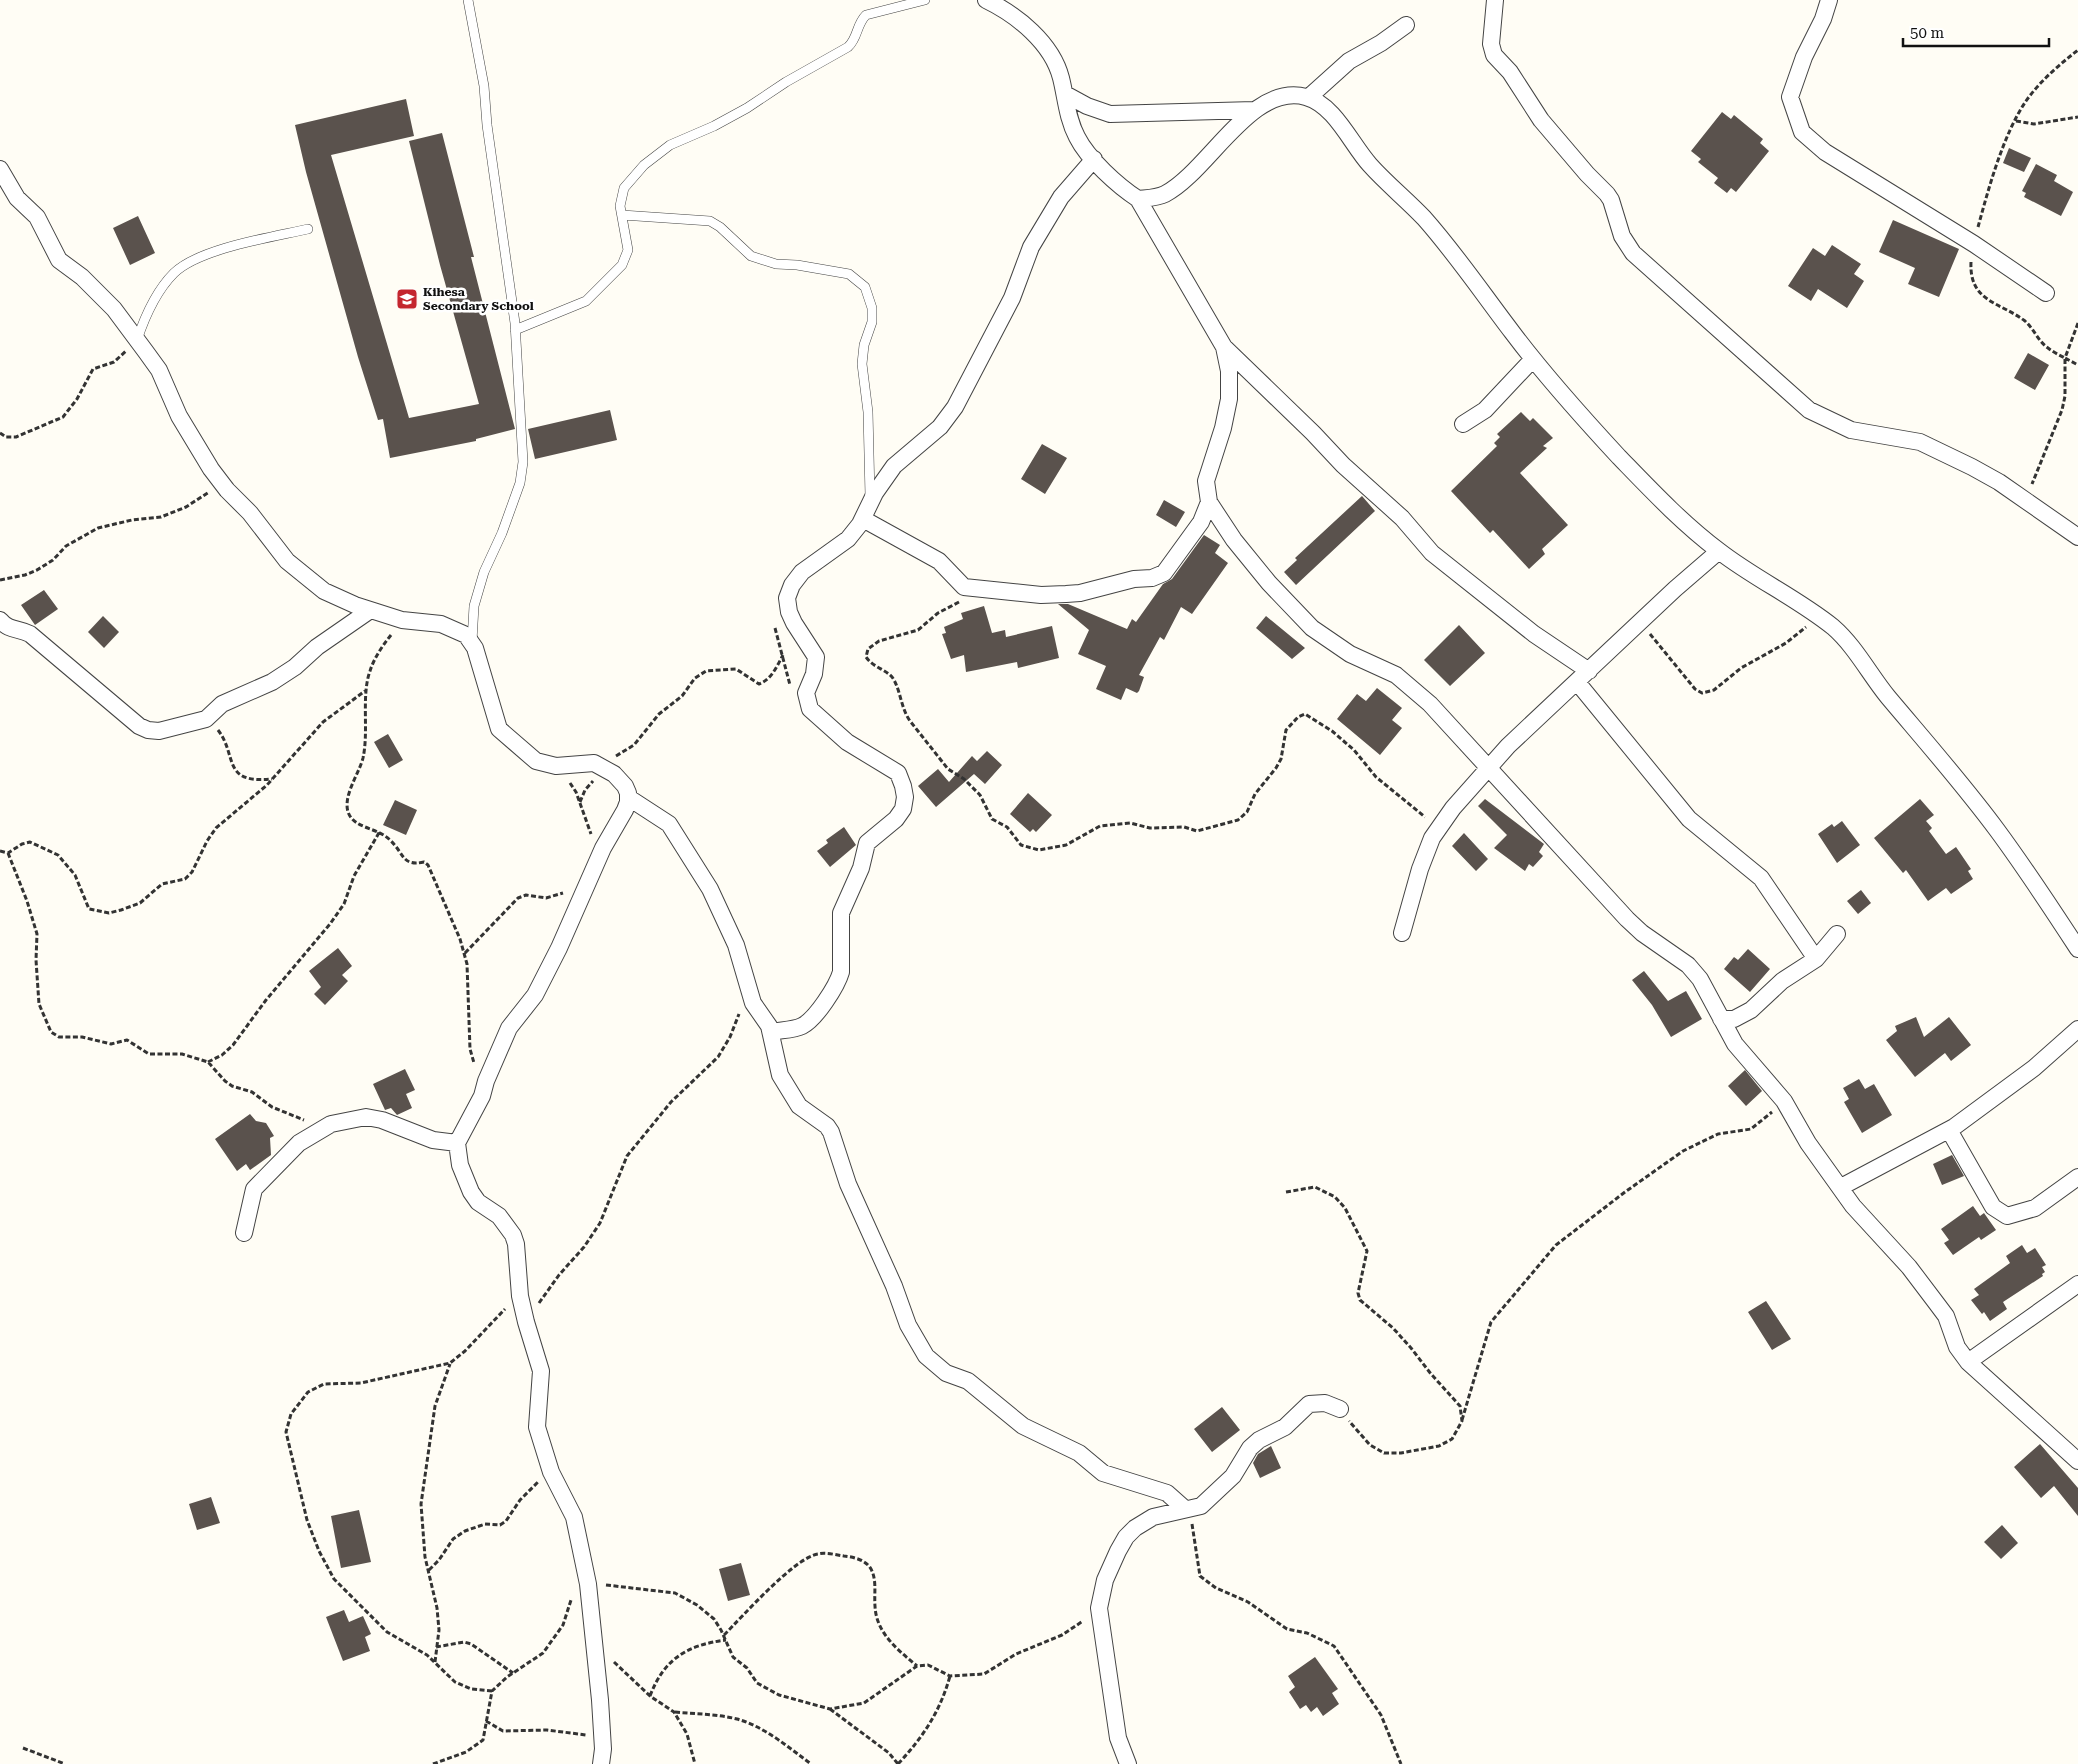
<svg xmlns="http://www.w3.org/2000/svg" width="2078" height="1764" font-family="'Roboto Serif',serif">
  <rect width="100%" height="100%" fill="#fffdf5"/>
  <!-- building -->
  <path fill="#5a524d" d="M406,99L414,136L331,155L409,418L479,404L440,265L409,141L442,133L474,257H471L515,429L476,439V441L390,458L383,419L378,420L358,357L306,172L295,125Z
    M1722,112L1731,119L1734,115L1763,139L1760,143L1769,151L1736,192L1731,188L1727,193L1714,183L1718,178L1698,162L1701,159L1691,151Z
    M2009,148L2031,158L2024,172L2003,163Z
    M2036,164L2057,175L2054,181L2073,192L2061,216L2024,197L2026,193L2022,191Z
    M138,216L155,253L130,265L113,228Z
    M1893,220L1959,249L1939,297L1908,284L1915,268L1879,252Z
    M1832,245L1861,264L1854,274L1864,281L1847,308L1818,289L1811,301L1788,286L1813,248L1825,256Z
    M2028,353L2049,365L2035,390L2014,378Z
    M610,410L617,440L535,459L528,429Z
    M1521,412L1530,421L1533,418L1553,438L1543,446L1547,448L1520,473L1568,525L1542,549L1545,554L1529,569L1493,530L1490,533L1451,491L1497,446L1494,443L1500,437L1497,434Z
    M1042,444L1067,458L1045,494L1021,479Z
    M1362,496L1375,511L1296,585L1284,572L1297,560L1295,558Z
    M1164,500L1185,512L1176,527L1156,515Z
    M1204,535L1220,545L1215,553L1228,563L1192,614L1181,607L1164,640L1160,637L1139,675L1144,677L1139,691L1137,693L1126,688L1121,700L1096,689L1106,666L1078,654L1089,630L1058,604H1068L1127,629L1132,619L1136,622L1163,584L1172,579Z
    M44,590L58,609L35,625L21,605Z
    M984,606L992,633L1005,630L1006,637L1052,626L1059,658L1018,668L1017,662L966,672L964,655L951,659L942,634L946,633L944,627L963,619L961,613Z
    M103,616L119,632L104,648L88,632Z
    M1266,616L1305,648L1292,659L1256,628Z
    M1459,625L1485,653L1450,686L1424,660Z
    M1377,688L1402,708L1392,720L1402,728L1380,755L1337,719L1357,694L1366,701Z
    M388,734L403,760L389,768L374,742Z
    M987,751L1002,765L985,784L974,774L936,807L918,786L938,769L949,782L972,756L977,761Z
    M1028,793L1052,815L1036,832L1033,829L1030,832L1010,814Z
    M1485,799L1544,844L1539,852L1543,856L1533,867L1529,864L1525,871L1494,848L1507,835L1478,806Z
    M1920,799L1934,815L1926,821L1932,828L1929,831L1946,854L1956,847L1971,869L1968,871L1973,879L1951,894L1946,888L1928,901L1906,870L1903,873L1874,838Z
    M395,800L417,810L406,835L383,825Z
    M1842,821L1860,845L1837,863L1818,834L1832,824L1834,827Z
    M844,827L856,845L830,867L817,851L828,843L826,840Z
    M1464,833L1488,859L1476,871L1452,846Z
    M1861,890L1871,903L1858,914L1847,901Z
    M338,948L352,966L342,975L348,981L325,1005L314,994L321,987L309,971Z
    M1748,949L1770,969L1750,992L1724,969L1734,957L1738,960Z
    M1644,971L1668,1001L1686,991L1702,1019L1671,1037L1652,1005L1632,980Z
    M1916,1017L1924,1037L1949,1017L1971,1045L1951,1061L1945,1053L1915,1077L1886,1040L1897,1031L1895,1026Z
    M405,1069L415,1090L406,1094L412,1108L397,1115L391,1108L385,1110L373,1084Z
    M1745,1070L1762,1091L1746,1106L1728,1086Z
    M1859,1079L1865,1089L1874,1084L1892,1115L1862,1133L1844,1102L1849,1099L1843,1088Z
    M250,1114L256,1121L266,1123L274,1136L270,1138L271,1155L250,1170L246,1164L237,1171L215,1139Z
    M1952,1155L1964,1176L1942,1185L1933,1164Z
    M1973,1206L1980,1216L1984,1213L1996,1230L1981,1240L1979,1237L1953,1255L1944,1243L1949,1240L1941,1229Z
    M2022,1245L2027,1253L2035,1248L2046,1265L2042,1267L2045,1272L2042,1274L2043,1276L2003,1302L2007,1309L1990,1321L1984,1312L1982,1314L1971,1300L1979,1295L1974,1289L2010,1263L2006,1256Z
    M1766,1301L1791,1339L1772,1350L1748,1312Z
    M1222,1407L1240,1430L1212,1452L1194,1429Z
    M2040,1444L2078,1488V1516L2054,1486L2041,1498L2014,1467Z
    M1271,1446L1281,1468L1260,1478L1253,1463L1258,1454Z
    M211,1497L220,1523L197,1530L189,1504Z
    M359,1510L371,1562L341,1568L331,1516Z
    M2002,1525L2018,1543L2001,1559L1984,1542Z
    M741,1563L750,1595L728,1601L719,1569Z
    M344,1610L349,1622L363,1616L371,1634L365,1637L370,1651L343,1661L326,1617Z
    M1315,1657L1338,1689L1332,1693L1339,1704L1323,1716L1317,1707L1311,1712L1306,1705L1300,1709L1289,1692L1295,1687L1288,1676Z"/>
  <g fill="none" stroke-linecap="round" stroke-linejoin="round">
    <!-- lane casing -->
    <g stroke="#444" stroke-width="10">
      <path id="lane" d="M468,0L484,86L487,125L515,323L523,462L520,483L502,533L484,572L474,606L472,641
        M622,215L710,221L720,227L751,256L776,264L797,265L849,274L865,287L872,308V322L864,345L862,364L868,412L870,496
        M515,330L586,301L622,265L628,250L620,206L624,188L644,165L670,145L714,126L747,108L786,82L848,47C858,38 856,25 866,15L925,0
        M137,340C145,316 156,291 174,273C200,248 273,237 308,229"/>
    </g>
    <!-- street casing -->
    <g stroke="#444" stroke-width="18">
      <path id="street" d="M986,0C1017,15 1052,43 1061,78C1066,98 1067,118 1077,137C1088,159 1118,186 1138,199C1147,198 1157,198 1165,194C1209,171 1251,82 1306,97C1335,105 1351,144 1370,165C1387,184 1407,200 1424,218C1456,254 1483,294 1512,332C1545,376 1582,417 1619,457C1651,490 1682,523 1719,551C1755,579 1797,598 1833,627C1855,646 1870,675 1888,697C1925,741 1963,784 1997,830C2025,868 2052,909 2078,949
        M1495,0L1491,44L1494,55L1510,72L1541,120L1587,174L1607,194L1611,200L1622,236L1633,253L1809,410L1851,430L1920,442L1972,467L1999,482L2078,537
        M1829,0L1823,19L1804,57L1790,97L1802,132L1825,152L1974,244L2046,293
        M1065,94L1087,106L1110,114L1254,110
        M1309,97L1349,61L1381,43L1406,25
        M0,169L17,198L37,217L59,260L82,277L114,309L146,352L159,370L179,416L211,469L227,490L250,513L287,561L324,591L355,605L402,620L441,624L466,635L475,648L499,729L536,761L556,766L594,763L614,774L625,786L628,793V802L625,810L603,848L559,948L535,995L509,1028L486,1081L482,1096L457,1143L460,1165L471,1192L478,1202L499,1216L513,1235L516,1244L520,1296L526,1322L541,1371L537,1427L551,1472L574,1517L588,1584L600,1700L603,1749L601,1764
        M1138,199L1224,347L1229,371V399L1223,428L1206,481L1209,502L1234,540L1269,583L1312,628L1350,654L1396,675L1430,704L1627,919L1642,933L1688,965L1700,979L1735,1044L1784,1101L1808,1143L1853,1206L1909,1267L1937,1304L1946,1316L1957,1347L1968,1362L2078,1461
        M1224,347L1313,433L1343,465L1402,518L1432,553L1534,634L1589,671
        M1463,424L1485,410L1533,359
        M863,519L939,561L964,587L1041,595L1066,594L1080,593L1134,579L1152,578L1164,573L1201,522L1209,502
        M0,620C9,631 18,628 30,634L139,726L148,730L159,731L206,719L222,704L272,682L295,667L317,647L369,611
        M1577,682L1689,819L1761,878L1816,959
        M629,798L669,824L710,889L736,945L753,1003L769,1026L780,1075L799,1106L827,1126L831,1132L848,1184L894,1286L908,1325L926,1356L946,1373L968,1381L1023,1426L1079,1453L1103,1473L1167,1493L1185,1509
        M1402,933L1420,869L1432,838L1453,808L1508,746L1675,589L1719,551
        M1721,1019H1734L1751,1010L1782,981L1816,959L1837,934
        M771,1032C781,1030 794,1030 802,1026C816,1019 837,986 841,972V913L861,868L867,843L896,819L903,809L905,797L903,786L898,773L847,742L810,709L806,693L814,674L816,657L794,623L789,612L787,598L792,585L802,572L848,539L860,524L875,493L894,466L940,427L955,407L1012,298L1031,247L1061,197L1094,159
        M1949,1130L1993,1207L2007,1216L2035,1208L2078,1177
        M1841,1187L1954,1127L2034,1068L2078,1029
        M244,1233L254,1189L299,1143L331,1124L366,1117L382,1120L433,1140L457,1143
        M1968,1362L2078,1284
        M1128,1764L1118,1738L1099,1608L1105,1580L1118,1551L1126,1537L1135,1528L1153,1517L1201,1506L1233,1476L1250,1448L1259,1440L1285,1427L1309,1404L1325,1403L1340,1409"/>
    </g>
    <!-- path -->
    <path stroke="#333" stroke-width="3" stroke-dasharray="5 2.5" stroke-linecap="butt" d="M2016,121L2034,124L2078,117
      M1978,227C1989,187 2003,135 2026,101C2040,81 2059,65 2078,50
      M1971,262C1969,302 2000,302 2025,321C2034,329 2038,341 2048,348C2053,352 2059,355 2065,358V396L2062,410L2032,484
      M2078,323L2065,358L2078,365
      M0,433L6,437H16L63,417L77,399L93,369L114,362L126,351
      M0,580L25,575L37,570L53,560L66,546L98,528L132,520L161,517L186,507L209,492
      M959,602L938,613L918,630L879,641L868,649L866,657C873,668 889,670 894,680C901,693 901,708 910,721L948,769L964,779L980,795L992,819L1007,827L1021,845L1039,850L1066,845L1100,826L1130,823L1150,828L1184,827L1197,831L1238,820L1247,812L1255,794L1276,768L1281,759L1286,730L1298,717L1305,714L1332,731L1354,750L1376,777L1425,817
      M775,628L790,685
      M1650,634L1695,689L1702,693L1714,690L1741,668L1786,643L1806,627
      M391,635C383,645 374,658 370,671C361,696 369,731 363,758C359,774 343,795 348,812C354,829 377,827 390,840C404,853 402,867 424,862L428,865L460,939L467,964L470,1049L474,1063
      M218,730C238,756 221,784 272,779
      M616,756L634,745L659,714L682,696L695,678L706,671L736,669L759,684C772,679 777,666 783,655
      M570,783L576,792L591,834
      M580,802L585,790L593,781
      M0,851L8,853L22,844L30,842L58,855L75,875L89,909L109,913L121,910L140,903L162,884L185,879L192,872L207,841L216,828L267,785L323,722L365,691
      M8,853L27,901L37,934L36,960L39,1004L51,1032L59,1037H82L111,1044L127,1040L149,1054H182L208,1062L225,1081L232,1086L252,1092L272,1107L304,1120
      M465,953L518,898L526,895L546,898L563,893
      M208,1062L222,1055L233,1045L266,1000L330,924L344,904L354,876L380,831
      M1286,1192L1315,1187L1335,1197L1345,1208L1367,1251L1358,1293L1360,1300L1393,1328L1411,1348L1431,1374L1460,1406L1462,1421L1452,1439L1439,1446L1401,1453H1384L1370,1445L1349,1421
      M539,1303L559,1275L584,1247L600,1223L627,1156L671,1102L718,1057L730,1037L739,1014
      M1462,1420L1491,1322L1556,1245L1625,1192L1683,1151L1718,1134L1751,1129L1772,1112
      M1192,1524L1200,1576L1216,1588L1248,1602L1287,1629L1307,1633L1334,1646L1381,1715L1401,1764
      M429,1570L439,1560L453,1539L465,1531L485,1524L500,1525L506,1521L520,1500L538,1482
      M606,1585L675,1593L697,1605L714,1619L721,1630L733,1657L747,1668L757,1683L779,1695L830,1709L864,1703L917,1666L928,1665L950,1676L984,1674L1016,1654L1062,1635L1083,1621
      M724,1635C742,1617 795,1557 818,1554C826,1552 836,1555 844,1556C854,1557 866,1560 871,1569C877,1580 874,1594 875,1606C876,1633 898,1650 917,1666
      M436,1647L464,1642L471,1644L513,1673
      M435,1662L439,1630L437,1608L425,1557L421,1504L435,1406L450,1364
      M614,1662L650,1696L674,1712L687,1734L695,1764
      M492,1691L471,1689L455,1682L427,1655L387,1632L334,1579L319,1551L307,1520L286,1432L291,1414L308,1392L324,1384L361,1383L450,1363L465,1351L505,1309
      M650,1696C664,1659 687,1645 726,1640
      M830,1709L889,1753L898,1764
      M675,1712C696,1714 717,1714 737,1719C765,1727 788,1747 811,1764
      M486,1721L503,1731L547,1730L586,1735
      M23,1748L65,1764
      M433,1764L466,1752L483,1740L492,1691L507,1677L543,1653L563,1625L571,1600
      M898,1764C923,1737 940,1712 950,1676"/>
    <!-- lane -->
    <use href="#lane" stroke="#fff" stroke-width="9"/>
    <!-- street -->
    <use href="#street" stroke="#fff" stroke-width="16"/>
  </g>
  <!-- icons -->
  <defs>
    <g id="school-square" transform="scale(1.125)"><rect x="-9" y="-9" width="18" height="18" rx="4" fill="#c4262e" stroke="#fff"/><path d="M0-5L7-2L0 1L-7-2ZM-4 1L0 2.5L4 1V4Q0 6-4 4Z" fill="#fff"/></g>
  </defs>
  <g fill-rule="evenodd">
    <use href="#school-square" x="407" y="299"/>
  </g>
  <g text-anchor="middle" stroke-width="5" stroke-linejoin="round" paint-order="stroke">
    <!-- poi labels -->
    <g font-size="12" font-weight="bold" fill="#111" stroke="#fff" text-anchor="start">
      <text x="423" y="296">Kihesa<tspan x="423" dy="14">Secondary School</tspan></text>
    </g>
  </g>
  <!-- scale -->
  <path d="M1903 38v8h146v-8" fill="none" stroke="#111111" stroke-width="2.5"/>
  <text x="1910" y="38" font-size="15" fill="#111111" stroke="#ffffff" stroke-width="4" paint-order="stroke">50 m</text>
</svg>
